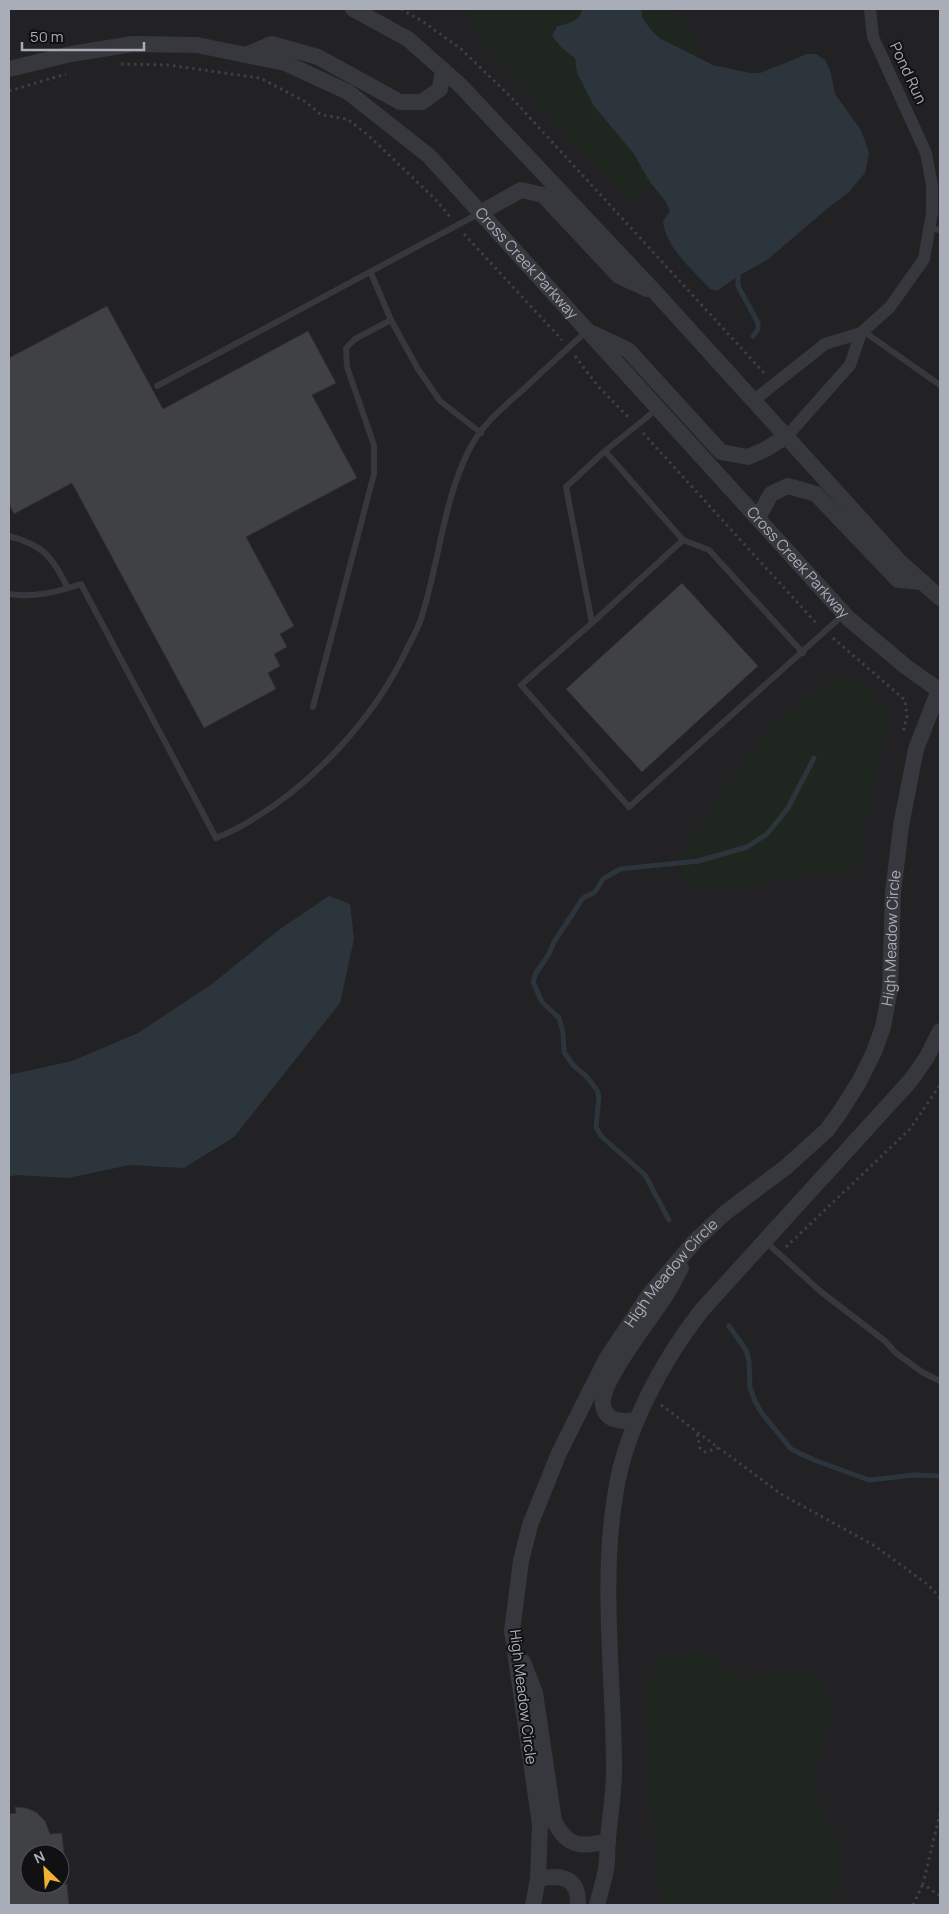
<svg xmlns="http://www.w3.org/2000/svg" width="949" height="1914" font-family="Manrope,sans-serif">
  <rect width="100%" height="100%" fill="#161618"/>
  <!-- built -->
  <path fill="#222225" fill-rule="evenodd" d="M9,9H940V1905H9ZM30,1854H60V1884H30Z"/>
  <!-- green -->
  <path fill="#1e261f" d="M470,9H674L701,47L691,143L633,203L564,134L472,28Z
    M841,676L863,682L887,711L883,747L864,827L860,865L837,876L806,875L731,889L687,884L679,862L680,856C708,814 735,769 768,731C789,709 816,692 841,676Z
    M697,1650L743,1679L800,1670L823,1686L834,1711L813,1771L819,1806L837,1840L839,1877L831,1905H665L657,1877L644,1688L661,1660Z"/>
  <!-- water -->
  <path fill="#2c353c" d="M582,9H641L642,17L651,30L661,39L713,65L750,73H760L807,54H816L825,60L830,70L835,94L861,130L869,153L865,173L849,192L828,208L767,260L738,276L717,291L710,289C692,269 666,248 663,221L670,211L666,202L650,182L634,154L594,106L577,73L575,58L562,48L552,36L557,26C567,24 581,21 582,9Z
    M329,896L350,904L354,939L340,1003L234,1137L184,1168L130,1165L68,1178L16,1175L9,1177V1075L72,1061L138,1033L212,984L280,929Z"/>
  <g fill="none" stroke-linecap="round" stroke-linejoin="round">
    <!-- stream -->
    <path stroke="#2c353c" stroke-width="5" d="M738,276V286L758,323V329L753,336
      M669,1220L645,1175L601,1136L596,1127L599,1097L597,1090L585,1075L573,1065L564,1052L563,1032L559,1018L542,1002L533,982L536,973L549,954L554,942L583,898L595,892L603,879L620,869L698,861L747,847L767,834L788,808L814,758
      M729,1326L746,1350L749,1361L750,1388L755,1401L761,1412L791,1449L814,1460L869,1480L914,1475L940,1476"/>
  </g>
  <!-- building -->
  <path fill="#404145" stroke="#303034" d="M107,306L163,409L308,331L336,383L312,395L357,478L246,537L294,626L280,634L287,647L274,654L280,666L268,673L276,689L204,728L72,483L14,514L9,504V358Z
    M682,583L758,666L642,772L566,689Z
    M15,1807L26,1808L36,1812L45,1821L50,1834L62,1833L64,1854H30V1884H67L69,1905H9V1814L16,1813Z"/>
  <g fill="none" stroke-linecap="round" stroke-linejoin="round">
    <!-- path -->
    <path stroke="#3d3f44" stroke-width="3" stroke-dasharray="2.5 4" stroke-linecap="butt" d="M401,9L422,21L461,49L509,95L765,374
      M121,64L168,65L260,78L306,102L321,115L347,119L368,135L435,199L451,218
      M9,91L66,74
      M464,234L562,340
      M575,356L597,385L630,419
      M643,433L817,624
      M833,638L905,700L907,717L903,732L905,733
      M786,1247L910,1129L940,1085
      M661,1405L781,1494L875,1546L927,1584L938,1595L940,1599
      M697,1434L700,1448L705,1452L718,1448
      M940,1813L923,1884L940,1896
      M913,1905L923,1884"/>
    <!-- service -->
    <path stroke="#37383d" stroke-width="6" d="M929,228L940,230
      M371,273L391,320L418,369L440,401L481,433
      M863,331L940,385
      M157,386L480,213
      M657,409L605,451L566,487L592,623L521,685L629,807L843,615
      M605,451L683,540L709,550L803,653
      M9,536C45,546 51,556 68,588
      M9,594C34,598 57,592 81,584L216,838C228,833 239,828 250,821C313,784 373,719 405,653C410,642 417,631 421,619C439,564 443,500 470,448C483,423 505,406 526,387C546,368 567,349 587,331
      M592,623L683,540
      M313,707L374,474V445L347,367L346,348L355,339L391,320
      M765,1241L820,1291L885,1341L896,1353L922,1372L940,1381"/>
    <!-- minor -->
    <path stroke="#37383d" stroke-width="12" d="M753,401L825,344L861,333L890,307L924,259L932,213V185L926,153L873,37L870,9
      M787,436L850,365L861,333"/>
    <!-- tertiary -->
    <g stroke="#37383d" stroke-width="16">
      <path d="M353,9L408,39L460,85L656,293L900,562L940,598"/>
      <path d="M245,55L272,44L318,57L400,102H422L440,89L443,70"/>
      <path id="s1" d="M9,69L71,54L133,44L197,45L285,63L348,92L429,156L849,619L905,666L940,691"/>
      <path d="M480,213L521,190L543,195L619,276L647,289"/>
      <path d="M594,334L628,350L721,452L748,457L766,449L787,436"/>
      <path d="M758,518L771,494L788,486L816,494L898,580L923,582"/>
      <path d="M637,1420C624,1422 606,1423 603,1405C599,1383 653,1316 666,1295C671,1287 676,1277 681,1268"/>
      <path d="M523,1662L535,1693L554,1821C567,1847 581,1848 608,1841"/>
      <path d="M538,1879C561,1874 579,1877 578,1905"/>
      <path id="s2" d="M533,1905L538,1879L540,1824L512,1631L521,1561L530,1525L559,1453L590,1391L607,1358L649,1295L696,1240L725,1213L786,1167L827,1130L840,1112L859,1082L874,1052L883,1027L890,989L893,893L901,826L916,749L939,690"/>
      <path d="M597,1905C600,1893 604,1881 606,1869C608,1859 607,1848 608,1838C610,1816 614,1793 614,1770C614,1678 600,1582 616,1490C626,1428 663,1360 701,1311L911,1080L927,1057L940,1031"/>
    </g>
  </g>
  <g text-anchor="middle" stroke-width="4" stroke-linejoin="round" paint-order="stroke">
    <!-- street labels -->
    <g font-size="15" fill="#a8adb8" stroke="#111113">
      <text transform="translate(908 73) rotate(65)" y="5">Pond Run</text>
      <text dy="5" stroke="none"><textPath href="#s1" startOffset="598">Cross Creek Parkway</textPath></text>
      <text dy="5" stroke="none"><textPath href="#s1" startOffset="1002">Cross Creek Parkway</textPath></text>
      <text dy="5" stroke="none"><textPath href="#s2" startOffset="1095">High Meadow Circle</textPath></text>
      <text dy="5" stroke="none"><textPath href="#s2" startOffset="675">High Meadow Circle</textPath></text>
      <text transform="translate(523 1697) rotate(83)" y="5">High Meadow Circle</text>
    </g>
  </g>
  <!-- border -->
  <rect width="949" height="1914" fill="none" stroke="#a8adb8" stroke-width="20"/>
  <!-- north arrow -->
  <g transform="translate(45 1869) rotate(335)"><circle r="24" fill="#111113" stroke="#4d4f55"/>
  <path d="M0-4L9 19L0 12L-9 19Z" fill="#f2b134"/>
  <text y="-8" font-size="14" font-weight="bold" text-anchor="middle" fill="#a8adb8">N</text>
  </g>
  <!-- scale -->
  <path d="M22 42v8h122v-8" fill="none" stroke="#a8adb8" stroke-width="2.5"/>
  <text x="30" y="42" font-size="15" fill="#a8adb8" stroke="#111113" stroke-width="4" paint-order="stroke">50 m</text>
</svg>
